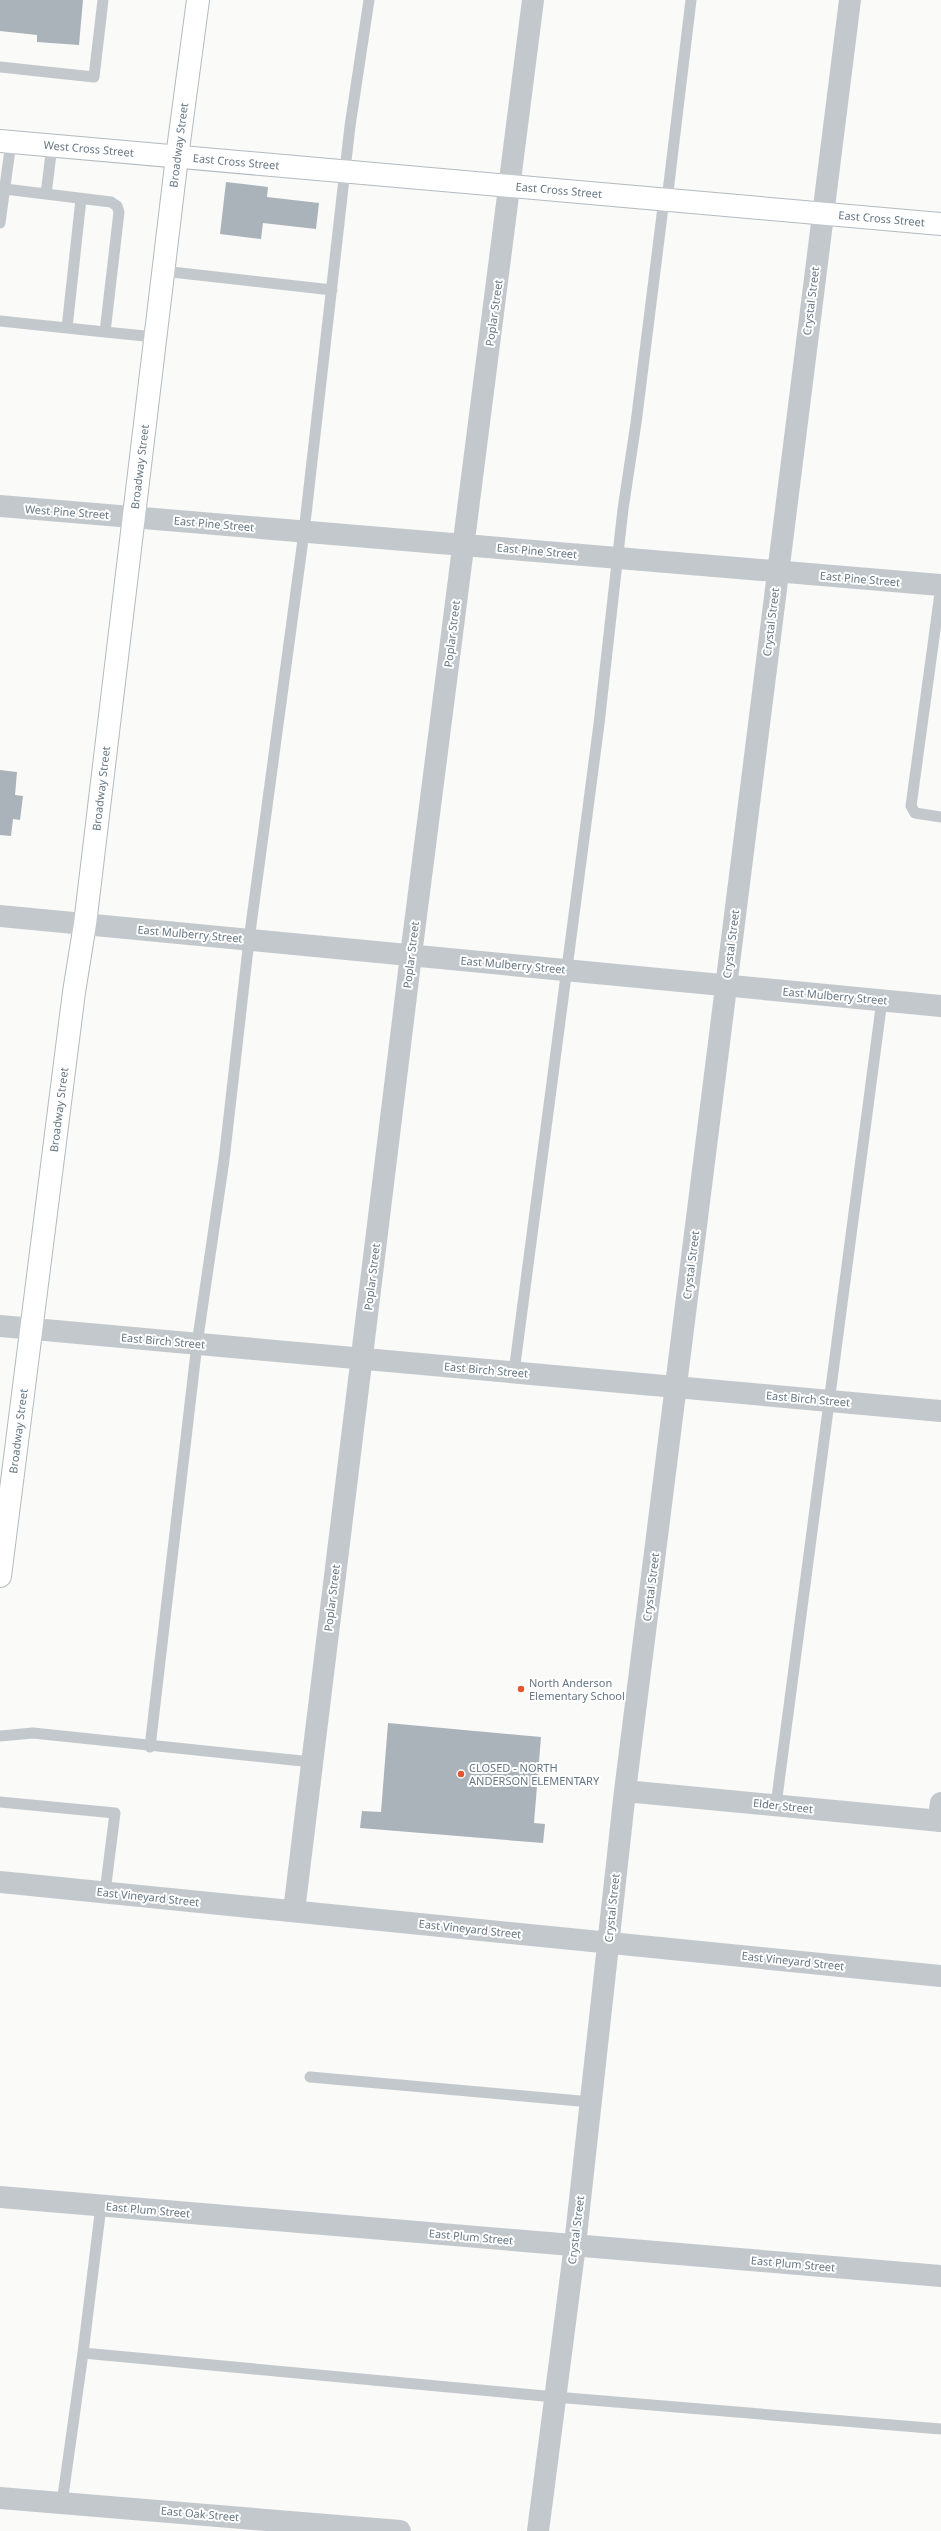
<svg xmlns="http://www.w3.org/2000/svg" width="941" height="2531" font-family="'Noto Sans',sans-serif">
  <rect width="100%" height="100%" fill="#fafaf8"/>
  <!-- building -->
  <path fill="#aab3b9" d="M0,0H83L79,45L37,42V35L0,31Z
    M226,182L268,187L267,197L319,203L316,229L263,223L261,239L220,234Z
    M0,770L17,772L15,795L23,796L20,820L13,819L11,836L0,835Z
    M388,1723L541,1737L534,1823L545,1824L543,1843L360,1828L362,1811L381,1812Z"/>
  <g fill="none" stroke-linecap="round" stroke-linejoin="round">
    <!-- secondary casing -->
    <g stroke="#b3babf" stroke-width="24">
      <g id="secondary">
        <path id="s1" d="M0,141L941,224"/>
        <path id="s2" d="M0,1576L74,992L85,924L177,157L198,0"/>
      </g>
    </g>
    <!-- lane -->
    <path stroke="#c3c8cc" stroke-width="11" d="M0,67L94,77L103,0
      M46,194L52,146
      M667,200L691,0
      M0,223L11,142
      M163,271L332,290
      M0,321L105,332L119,212L117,206L111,202L5,189
      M67,328L81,199
      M105,332L155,337
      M941,586L911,806L915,813L941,817
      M514,1372L599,724L623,509L636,423L664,199
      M0,1736L33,1733L312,1762
      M150,1747L197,1344L224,1160L249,940L304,532L350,126L369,0
      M0,1802L115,1813L105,1892
      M776,1805L882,1000
      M310,2077L591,2102
      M83,2353L555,2397L941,2429
      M62,2503L83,2353L101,2206"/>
    <!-- street -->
    <path stroke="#c3c8cc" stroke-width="22" d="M0,506L940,585
      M0,916L941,1006
      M0,1326L941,1411
      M625,1791L941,1821
      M938,1821L941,1803
      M0,1882L941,1976
      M294,1911L411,955L533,0
      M0,2197L941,2276
      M0,2498L400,2531
      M538,2531L575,2245L625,1791L850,0"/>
    <!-- secondary -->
    <use href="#secondary" stroke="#fff" stroke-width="22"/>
  </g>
  <!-- markers -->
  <g fill="#e4572e" stroke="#fff" stroke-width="1.5">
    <circle cx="521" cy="1689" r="4"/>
    <circle cx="461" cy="1774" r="4"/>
  </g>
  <g text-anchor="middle" stroke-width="4" stroke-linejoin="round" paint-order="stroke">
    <!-- street labels -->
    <g font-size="11" fill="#657683" stroke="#fff">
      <text dy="4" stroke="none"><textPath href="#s2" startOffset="1442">Broadway Street</textPath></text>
      <text dy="4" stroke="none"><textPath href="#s1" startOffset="89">West Cross Street</textPath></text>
      <text dy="4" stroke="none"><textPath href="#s1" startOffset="237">East Cross Street</textPath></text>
      <text dy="4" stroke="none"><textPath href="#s1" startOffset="561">East Cross Street</textPath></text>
      <text dy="4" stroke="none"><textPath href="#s1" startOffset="885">East Cross Street</textPath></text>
      <text transform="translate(811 301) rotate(-83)" y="4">Crystal Street</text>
      <text transform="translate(494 313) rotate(-82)" y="4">Poplar Street</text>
      <text dy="4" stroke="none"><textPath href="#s2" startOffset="1118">Broadway Street</textPath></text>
      <text transform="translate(67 512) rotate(4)" y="4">West Pine Street</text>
      <text transform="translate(214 524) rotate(5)" y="4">East Pine Street</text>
      <text transform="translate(537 551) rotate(5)" y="4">East Pine Street</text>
      <text transform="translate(860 579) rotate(5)" y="4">East Pine Street</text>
      <text transform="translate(771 622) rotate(-83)" y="4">Crystal Street</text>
      <text transform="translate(452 634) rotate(-83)" y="4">Poplar Street</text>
      <text dy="4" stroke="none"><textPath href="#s2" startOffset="794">Broadway Street</textPath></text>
      <text transform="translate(190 934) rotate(5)" y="4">East Mulberry Street</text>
      <text transform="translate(731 944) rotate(-83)" y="4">Crystal Street</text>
      <text transform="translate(411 955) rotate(-83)" y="4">Poplar Street</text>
      <text transform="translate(513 965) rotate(5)" y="4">East Mulberry Street</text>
      <text transform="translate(835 996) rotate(5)" y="4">East Mulberry Street</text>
      <text dy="4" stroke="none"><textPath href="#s2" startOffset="470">Broadway Street</textPath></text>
      <text transform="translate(691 1265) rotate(-83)" y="4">Crystal Street</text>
      <text transform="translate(372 1277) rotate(-83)" y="4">Poplar Street</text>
      <text transform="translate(163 1341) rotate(5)" y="4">East Birch Street</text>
      <text transform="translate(486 1370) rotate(5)" y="4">East Birch Street</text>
      <text transform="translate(808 1399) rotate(5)" y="4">East Birch Street</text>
      <text dy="4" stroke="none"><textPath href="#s2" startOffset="146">Broadway Street</textPath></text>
      <text transform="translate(651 1587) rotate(-83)" y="4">Crystal Street</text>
      <text transform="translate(332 1598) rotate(-83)" y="4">Poplar Street</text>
      <text transform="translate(783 1806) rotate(6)" y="4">Elder Street</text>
      <text transform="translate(148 1897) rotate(6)" y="4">East Vineyard Street</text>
      <text transform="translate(612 1908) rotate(-84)" y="4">Crystal Street</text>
      <text transform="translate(470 1929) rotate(6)" y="4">East Vineyard Street</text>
      <text transform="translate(793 1961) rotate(6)" y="4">East Vineyard Street</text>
      <text transform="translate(148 2210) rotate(5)" y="4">East Plum Street</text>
      <text transform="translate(576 2230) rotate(-83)" y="4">Crystal Street</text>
      <text transform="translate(471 2237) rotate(5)" y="4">East Plum Street</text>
      <text transform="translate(793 2264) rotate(5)" y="4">East Plum Street</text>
      <text transform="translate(200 2514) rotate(5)" y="4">East Oak Street</text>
    </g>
    <!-- poi labels -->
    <g font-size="11" fill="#657683" stroke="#fff" text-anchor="start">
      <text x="529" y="1687">North Anderson<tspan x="529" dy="13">Elementary School</tspan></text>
      <text x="469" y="1772">CLOSED - NORTH<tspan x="469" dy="13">ANDERSON ELEMENTARY</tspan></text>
    </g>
  </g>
</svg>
